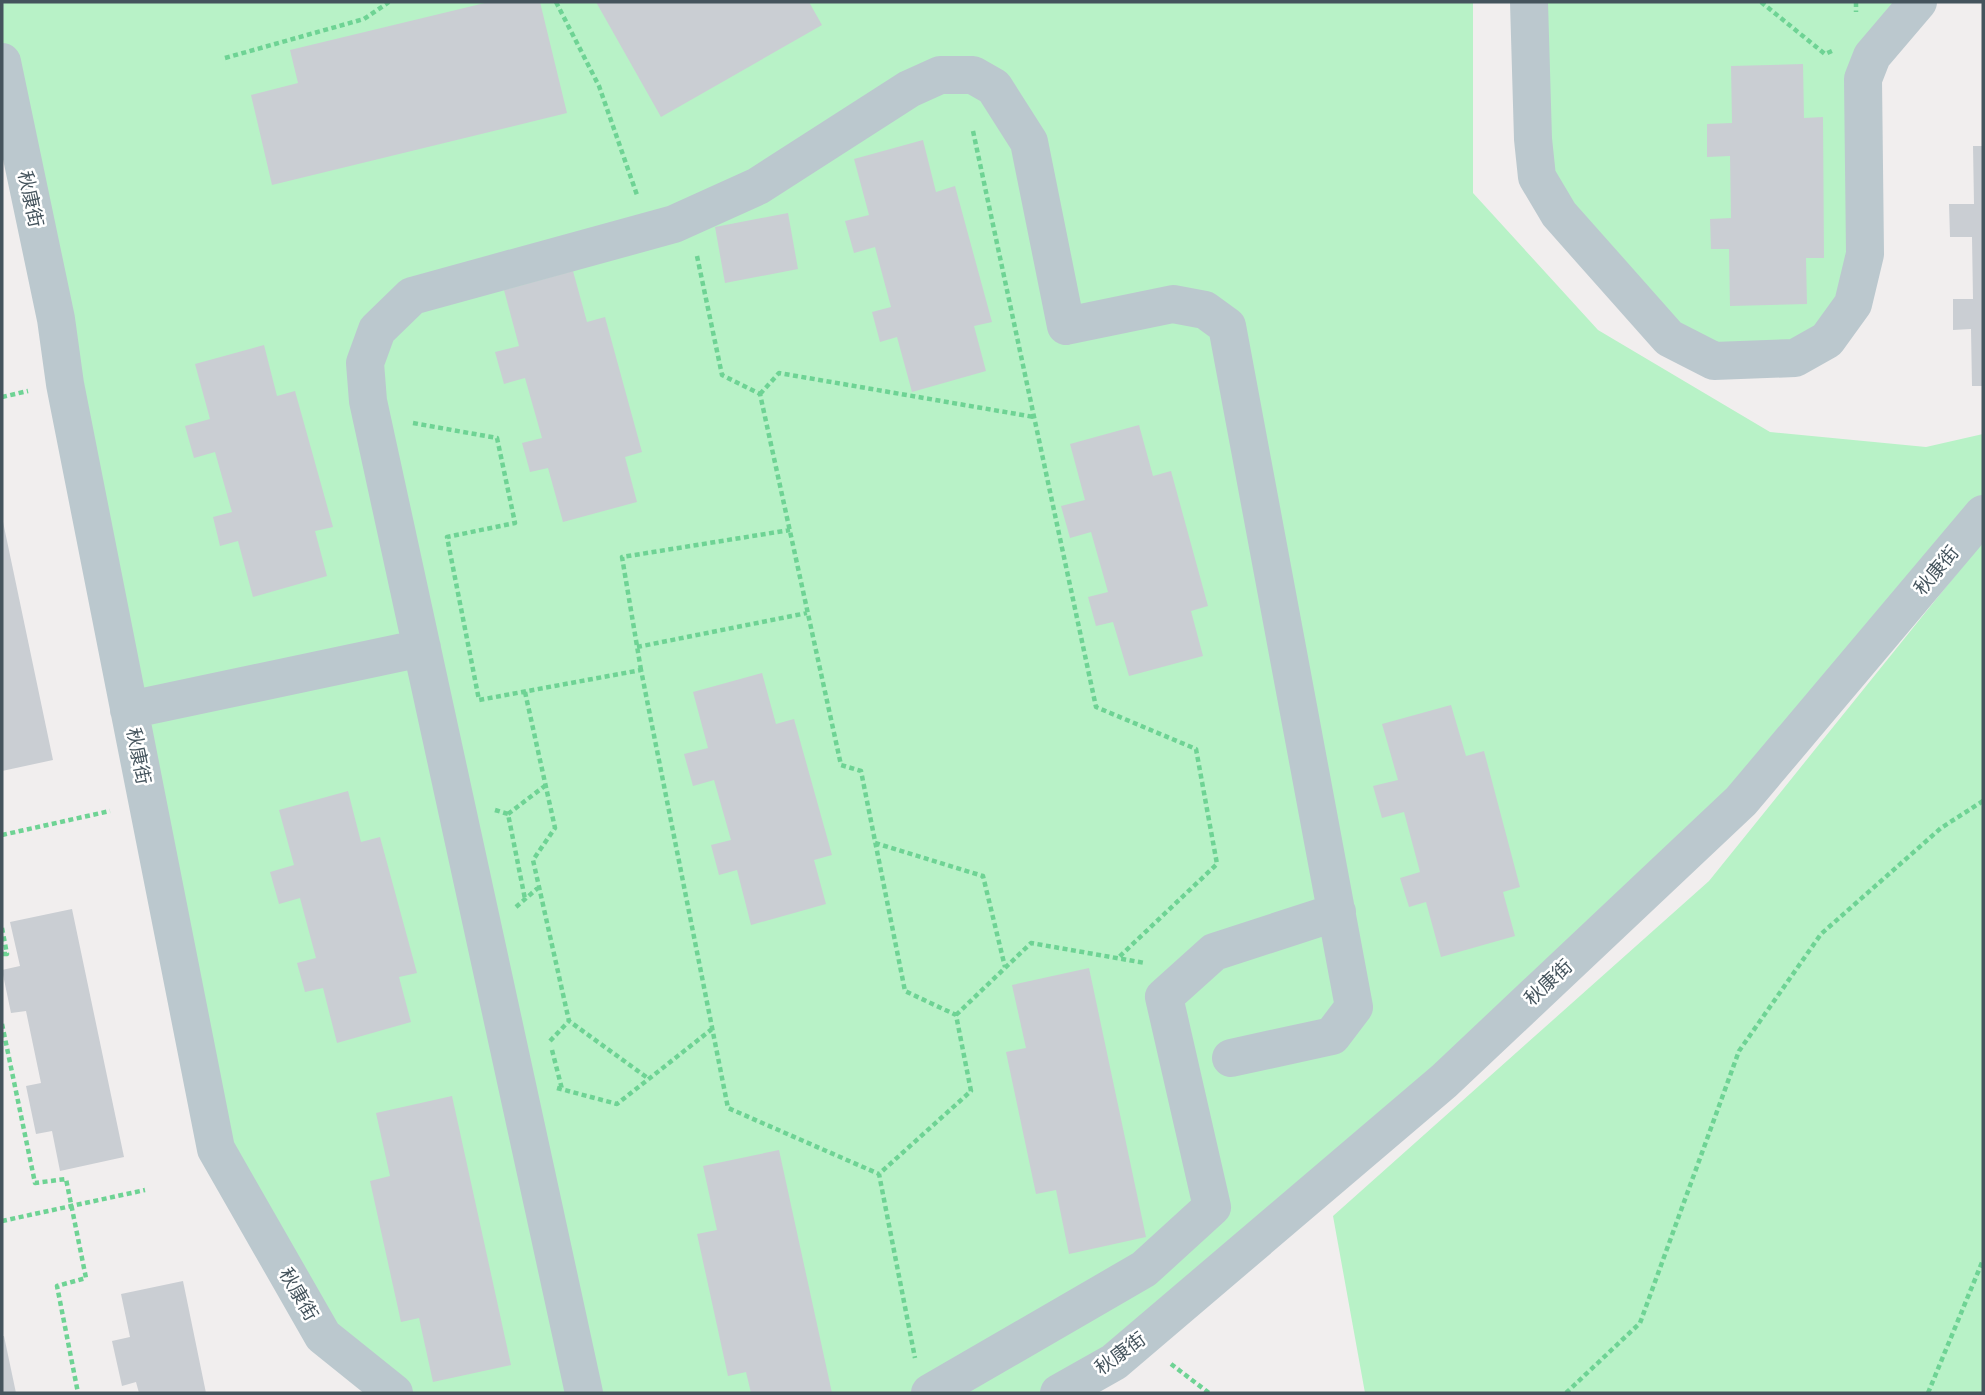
<svg xmlns="http://www.w3.org/2000/svg" width="1985" height="1395" font-family="'Golos Text','Noto Sans SC',sans-serif">
  <rect width="100%" height="100%" fill="#f1eeee"/>
  <!-- green -->
  <path fill="#b8f2c7" d="M2,2H1473V193L1598,330L1770,432L1926,447L1983,434V514L1741,801L1059,1393H394L323,1336L216,1149L2,62Z
    M1531,2H1918L1872,56L1865,254L1827,340L1714,361L1559,214Z
    M1983,541V1393H1365L1333,1216L1709,881Z"/>
  <!-- building -->
  <path fill="#caced3" d="M489,2H540L567,113L272,185L251,95L298,83L290,50Z
    M596,2H809L822,25L661,117Z
    M1803,64L1804,118L1823,117L1824,258H1806L1807,304L1730,306L1729,249H1711L1710,219L1731,218L1730,156L1707,157V124L1732,123L1731,66Z
    M923,140L936,192L955,186L992,322L974,326L986,371L912,392L897,337L880,342L872,312L891,307L875,247L854,253L845,221L869,215L854,159Z
    M1973,146H1983V386H1972L1971,329L1953,330V299H1973L1972,237H1950L1949,204H1974Z
    M788,213L798,269L725,283L715,227Z
    M573,271L587,322L605,317L642,452L625,457L637,502L563,522L548,468L530,472L522,443L542,438L525,378L504,384L495,352L519,346L504,290Z
    M264,345L277,396L295,391L333,527L315,531L327,576L253,597L238,541L220,546L213,517L232,512L215,452L194,458L185,426L210,419L195,364Z
    M1139,425L1153,476L1171,471L1208,606L1191,611L1203,656L1129,676L1113,622L1096,626L1088,597L1108,592L1091,532L1070,538L1061,506L1085,500L1070,444Z
    M2,517L53,760L2,771Z
    M762,673L776,724L794,719L832,855L814,860L826,904L751,925L737,870L719,875L711,845L731,840L714,780L693,786L684,754L708,748L693,692Z
    M1451,705L1466,756L1484,751L1520,887L1503,892L1515,936L1441,957L1426,902L1409,907L1400,878L1420,872L1404,812L1382,818L1373,786L1398,780L1382,724Z
    M348,791L361,842L380,837L417,973L399,977L411,1022L337,1043L323,988L305,992L297,963L316,958L300,898L279,904L270,872L294,865L279,810Z
    M72,909L124,1157L60,1171L52,1131L36,1134L26,1086L41,1083L26,1011L11,1013L2,970L20,966L10,922Z
    M1089,968L1146,1237L1069,1254L1056,1190L1036,1194L1006,1052L1026,1048L1012,985Z
    M452,1096L511,1365L433,1382L419,1318L401,1322L370,1181L390,1176L376,1113Z
    M779,1150L832,1393H751L746,1372L728,1376L697,1234L717,1230L703,1166Z
    M183,1281L206,1393H139L136,1382L122,1386L112,1341L130,1337L121,1294Z
    M2,1336H4L16,1393H2Z"/>
  <g fill="none" stroke-linecap="round" stroke-linejoin="round">
    <!-- path -->
    <path stroke="#6ed394" stroke-width="4.5" stroke-dasharray="5 3.5" stroke-linecap="butt" d="M556,2L599,86L637,195
      M1761,2L1825,54L1832,51
      M1856,2V12
      M225,58L364,19L389,2
      M973,131L1096,707L1196,749L1217,864L1118,958
      M697,256L722,375L760,394L841,765L861,771L905,991L956,1015L971,1091L879,1174L915,1358
      M760,394L779,373L1034,417
      M2,397L28,391
      M413,423L497,438L515,523L447,537L479,700L641,670L728,1108L879,1174
      M637,647L807,613
      M641,670L622,557L790,530
      M525,692L555,828L533,860L569,1021L649,1079
      M495,810L508,814L525,899
      M508,814L546,785
      M2,835L110,811
      M875,843L983,876L1005,967
      M516,907L539,887
      M2,928L7,954H2
      M956,1015L1031,943L1145,963
      M2,1024L35,1183L66,1179L86,1278L57,1286L78,1393
      M550,1041L569,1021
      M552,1050L562,1089
      M557,1088L617,1104L712,1029
      M2,1221L145,1190
      M1171,1364L1209,1393
      M1566,1393L1640,1323L1739,1051L1821,934L1941,828L1983,801
      M1928,1393L1983,1260"/>
    <!-- minor -->
    <path stroke="#bbc8ce" stroke-width="38" d="M1529,2L1533,139L1537,177L1559,214L1669,338L1714,361L1795,358L1827,340L1853,304L1865,254L1863,79L1872,56L1918,2
      M2,62L56,319L65,384L216,1149L323,1336L394,1393
      M129,710L422,648
      M584,1393L368,401L365,363L377,330L412,296L674,224L758,186L909,89L940,75H973L994,87L1029,142L1066,326L1173,304L1205,310L1227,326L1354,1007L1332,1036L1231,1058
      M930,1393L1144,1269L1212,1207L1164,997L1214,952L1337,912
      M1059,1393L1114,1362L1444,1081L1741,801L1983,514"/>
  </g>
  <g text-anchor="middle" stroke-width="5" stroke-linejoin="round" paint-order="stroke">
    <!-- street labels -->
    <g font-size="19" fill="#45545d" stroke="#fff">
      <text transform="translate(31 199) rotate(78)" y="7">秋康街</text>
      <text transform="translate(1936 570) rotate(-50)" y="7">秋康街</text>
      <text transform="translate(139 756) rotate(79)" y="7">秋康街</text>
      <text transform="translate(1548 982) rotate(-43)" y="7">秋康街</text>
      <text transform="translate(299 1294) rotate(60)" y="7">秋康街</text>
      <text transform="translate(1120 1353) rotate(-36)" y="7">秋康街</text>
    </g>
  </g>
  <!-- border -->
  <rect width="1985" height="1395" fill="none" stroke="#45545d" stroke-width="7"/>
</svg>
